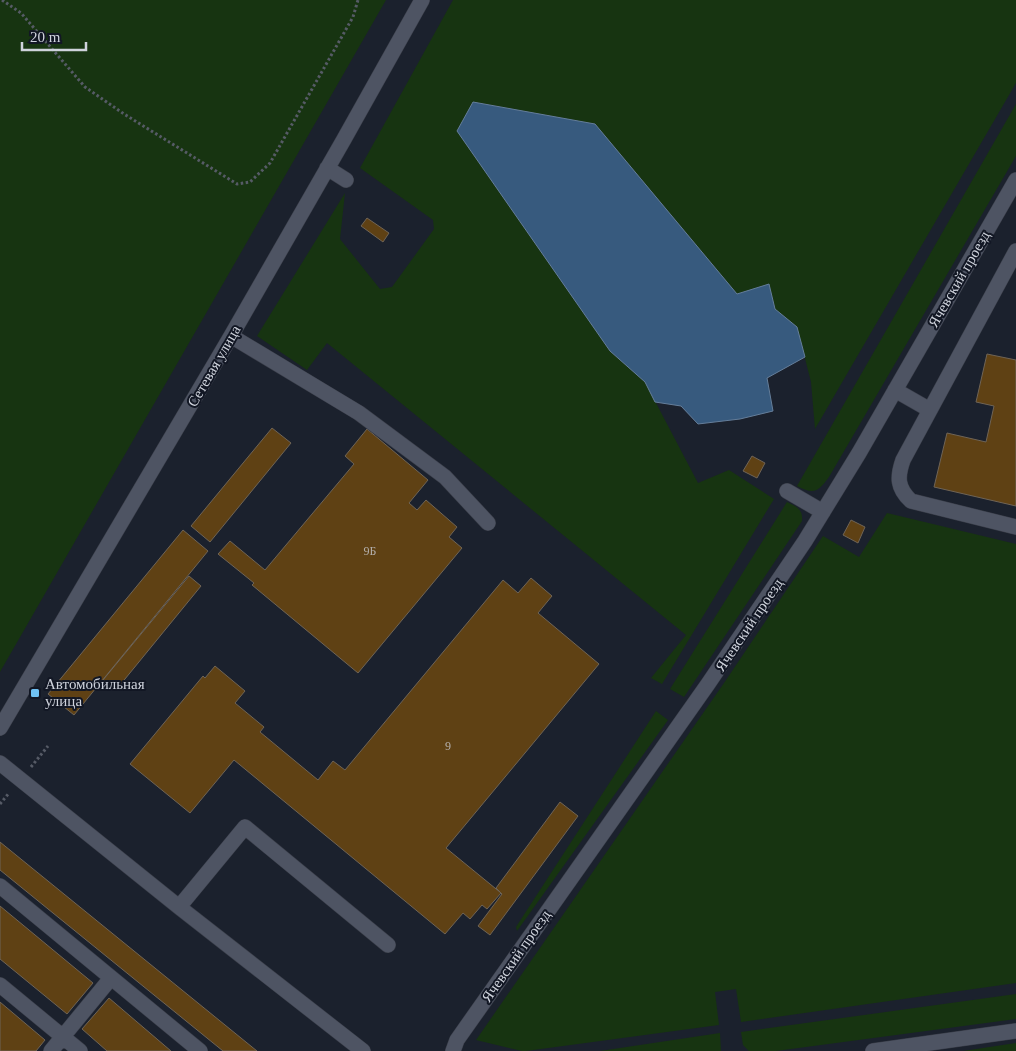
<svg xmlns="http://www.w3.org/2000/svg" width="1016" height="1051" font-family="Georgia,serif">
  <rect width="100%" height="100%" fill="#1b212d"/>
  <!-- green -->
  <path fill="#173411" d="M0,0H386L0,672Z
    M453,0H1016V83L815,429L811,382L797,327L775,309L769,284L737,294L595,124L474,102L457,131L610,351L645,382L698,483L729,470L774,499L662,684L651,678L686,635L327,343L307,370L257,336L345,193L340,239L380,289L392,287L434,229L433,220L360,168Z
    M1016,104V156L829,477C818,492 814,495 797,486Z
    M787,502C797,507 803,509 802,521L684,697L670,689Z
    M887,513L1016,544V983L741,1022L736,989L715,992L719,1025L526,1051H522L476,1040L724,683L823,536L859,557Z
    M656,711L668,720L517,931L516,927Z
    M1016,994V1019L776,1051H749L743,1045L741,1032Z
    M720,1033L721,1051H600Z
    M1016,1043V1051H963Z"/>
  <!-- water -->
  <path fill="#375a7e" stroke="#657e9a" d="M473,102L595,124L737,294L769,284L775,309L797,327L805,357L767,378L773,411L740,419L698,424L681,406L655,402L645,382L610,351L457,131Z"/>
  <!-- building -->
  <path fill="#5f4114" stroke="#6f6456" d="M367,218L389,233L383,242L361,226Z
    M987,354L1016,360V506L934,487L947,433L986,442L994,406L976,402Z
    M272,428L291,443L210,542L191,526Z
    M367,429L428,480L409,503L417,510L426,500L457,527L449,537L462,548L358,673L252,585L254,583L218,554L230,541L265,570L354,464L345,456Z
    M752,456L765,463L757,478L743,471Z
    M851,520L865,527L858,543L843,535Z
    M183,530L208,551L74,715L48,694Z
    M189,576L201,586L116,690L103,680Z
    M531,578L552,596L538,613L599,664L446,848L501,893L487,909L482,905L470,919L463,913L445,934L234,760L190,813L130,764L203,676L205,678L215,666L245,691L235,703L264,727L260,732L318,780L333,761L345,770L503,580L518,593Z
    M560,802L578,816L490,935L478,926L502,894L496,888Z
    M0,842L257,1051H223L0,870Z
    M0,906L93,983L67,1014L0,959Z
    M109,998L171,1051H107L82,1029Z
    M0,1002L45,1040L36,1051H0Z"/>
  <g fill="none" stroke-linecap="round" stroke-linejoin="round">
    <!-- minor casing -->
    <g stroke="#3a3e49" stroke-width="16">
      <path id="minor" d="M327,168L346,180
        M1016,251L903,460C897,477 897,488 911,501L1016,527
        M231,336L359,413L445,477L488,523
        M895,390L930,410
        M787,491L823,512
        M0,728L231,336L343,141L422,0
        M0,763L179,907L363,1051
        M0,886L200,1051
        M179,907L245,827L388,945
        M0,985L80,1051
        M51,1051L111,978
        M453,1051L457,1040L708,684L805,541L859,453L1016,180
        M873,1051L1016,1031"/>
    </g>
    <!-- path -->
    <path stroke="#565b66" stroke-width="3" stroke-dasharray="2.5 2.5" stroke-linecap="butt" d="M2,0L21,13L85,87L124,114L237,184L250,182L270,163L353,17L358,0
      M31,767L48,746
      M0,804L9,793"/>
    <!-- minor -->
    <use href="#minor" stroke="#4e5463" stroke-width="15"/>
  </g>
  <!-- markers -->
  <rect fill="#6fc2f4" stroke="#121724" stroke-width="2" x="30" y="688" width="10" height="10" rx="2.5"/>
  <g text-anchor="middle" stroke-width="4" stroke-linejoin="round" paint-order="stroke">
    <!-- number labels -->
    <g font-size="12" fill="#b3aeaa">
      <text x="370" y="555">9Б</text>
      <text x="448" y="750">9</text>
    </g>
    <!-- street labels -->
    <g font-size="15" fill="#cfd3dc" stroke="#121724">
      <text transform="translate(959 279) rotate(-60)" y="5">Ячевский проезд</text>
      <text transform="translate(214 366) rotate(-60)" y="5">Сетевая улица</text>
      <text transform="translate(749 625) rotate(-56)" y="5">Ячевский проезд</text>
      <text transform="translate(516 956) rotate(-55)" y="5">Ячевский проезд</text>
    </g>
    <!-- poi labels -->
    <g font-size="15" fill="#cfd3dc" stroke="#121724" text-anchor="start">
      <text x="45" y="689">Автомобильная<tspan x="45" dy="17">улица</tspan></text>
    </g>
  </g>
  <!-- scale -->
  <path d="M22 42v8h64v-8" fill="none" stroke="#cfd3dc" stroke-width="2.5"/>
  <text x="30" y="42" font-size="15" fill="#cfd3dc" stroke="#121724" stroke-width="4" paint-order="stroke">20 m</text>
</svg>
